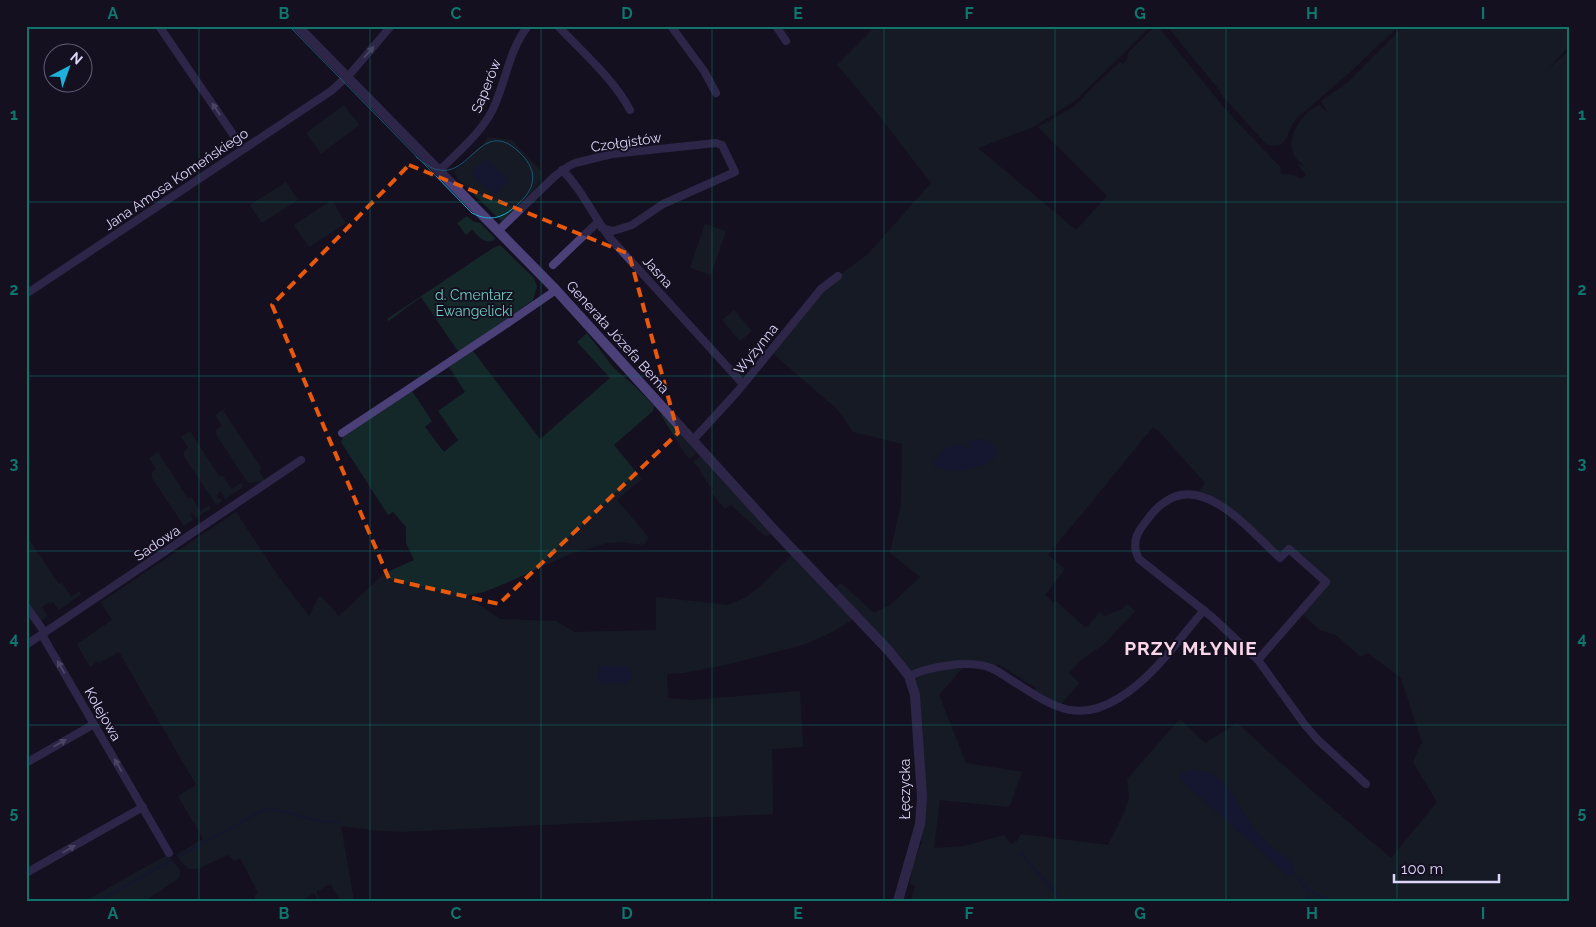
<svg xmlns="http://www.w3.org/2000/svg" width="1596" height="927" font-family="Raleway,sans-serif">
  <rect width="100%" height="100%" fill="#151020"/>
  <!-- green -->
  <path fill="#142729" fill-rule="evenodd" d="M876,26H1151L1075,101L1033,127L978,148L1076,230L1107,196L1038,127L1070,109L1079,102L1091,89L1120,62L1123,64L1127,60L1128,53L1153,28H1159L1227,111L1280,167L1281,174L1294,175L1301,179L1306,175L1297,163L1304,166C1301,163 1297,160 1295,157C1284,139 1302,113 1319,105L1329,114L1321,101L1347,83L1404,26H1570V45L1548,69L1570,50V901H911L915,886L910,884L912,867L922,841L920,839L923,766L920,697L917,685L833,590L841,583L874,613L890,605L920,577L890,553L901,504L902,444L853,432L837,409L770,351L821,289L868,254L931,183L870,104L837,65ZM1153,427L1159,431L1205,483L1197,494L1236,518L1280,558L1289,549L1326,582L1300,612L1320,630L1336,635L1360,656L1368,653L1401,678L1422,742L1413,762L1437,802L1391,858L1321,799L1237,723L1205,743L1180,719L1127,779L1129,797L1125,811L1108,845L1021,834L1017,841L1011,844L1004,835L964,846L934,848L940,800L1009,807L1022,772L966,763L939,695L966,664L994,670L998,664L1036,688L1033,693L1058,708L1079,683L1069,673L1081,660L1103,645L1135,611L1127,604L1122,609L1104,616L1100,612L1086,628L1056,601L1054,603L1045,595L1065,569L1048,555Z
    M1167,26H1399L1349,73L1297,118C1285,130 1290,152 1266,144L1220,93L1221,92Z
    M344,105L359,125L321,154L306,133Z
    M488,137L512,140L541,171C541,193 517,208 503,223L457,178L454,171L470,158L469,156L483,145Z
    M286,182L298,200L262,223L250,205Z
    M332,200L346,223L309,247L294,225Z
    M467,216L474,222L480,223L495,238L494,240C484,245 479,236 472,230L466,235L457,223Z
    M705,224L726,231L711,275L690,268Z
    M500,245L534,278L537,287L533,300L459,353L421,297L389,321L387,319L493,248Z
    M734,310L752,331L740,341L722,320Z
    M587,333L614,368L637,388L654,406L653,411L614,445L642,479L617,500L649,538L643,545L622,542L608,543L570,554L511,581L484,592L467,596L500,619L556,621L575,632L656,630V597L728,605L746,597L757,589L793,554L854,619L834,631L806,644L730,664L683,673L667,674L668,698L692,700L800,691L803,747L772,749L773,814L400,832L372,830L341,826L354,901H341L330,884L316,892L321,901H319L314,893L302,901H263L260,899L256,901L254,896L258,893L240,858L235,861L228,855L197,869H188L176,855L203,839L178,796L196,785L119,652L99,663L98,661L90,667L77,644L112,620L101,602L236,512L279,577L309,616L320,595L339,616L385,573L414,560L406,543V527L393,512L388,515L341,442L343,437L412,391L432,421L425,427L444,452L458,440L438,411L465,392L449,367L473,351L540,439L610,378L577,342Z
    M230,405L223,411L262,469L259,471L265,480L264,481L248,483L217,436L216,430L222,426L215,415Z
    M662,414L697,453L690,459L685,454L661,415Z
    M190,431L217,473L220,477L222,475L232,489L241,483L242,485V488L225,499L221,491L218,493L217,498L220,499L221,498L222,501L216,505L184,456V452L188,447L181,437Z
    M158,452L188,499L192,497L200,511L210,505V509L196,518L192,512L190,514L193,520L184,526L152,478V472L156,469L149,458Z
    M700,456L770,533L769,535L765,536L731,505L725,509L709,489L712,491L714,489L709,485L700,471L701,470L693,462Z
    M28,538L59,584L62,583L71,597L80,591V595L59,610L53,602L50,604L49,602L42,607L47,616L49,615L41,621L26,599V539Z
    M167,855C172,863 185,869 178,879L144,901H85Z"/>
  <!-- water -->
  <path fill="#141e40" d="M486,158L509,181L494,196L471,173Z
    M984,439L990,441L997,452C991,470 946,476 933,465C939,451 945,447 959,444L967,448L969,447L968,441Z
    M600,666H627L632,670V678L626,683L603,684C597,680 597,671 600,666Z
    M1188,770C1228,767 1235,806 1256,831C1265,843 1279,852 1291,862L1294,868L1293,873L1292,875H1287L1180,779V775Z"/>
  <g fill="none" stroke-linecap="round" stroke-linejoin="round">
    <!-- stream -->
    <path stroke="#141e40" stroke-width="2" d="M1020,852L1058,896
      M179,856L264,810H279L318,821L339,822
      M1298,878L1307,889L1308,901
      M1307,889L1329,901
      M99,901L170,861"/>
    <!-- minor -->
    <path stroke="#4b4178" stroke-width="8" d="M159,26L243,149
      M558,26C582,52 614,79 630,110
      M671,26L704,71L716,93
      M776,26L786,41
      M562,170C582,189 593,216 610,238L743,384
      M439,171C457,153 480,134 492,111C506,83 508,51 528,26
      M498,231L555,176L569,166L575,163L612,154L716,143L722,145L735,172L663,204L632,225L613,231L602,228
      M553,265L598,222
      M26,294L331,91L351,73L391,26
      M342,433L499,329L556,290
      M693,440L737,392L821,289L838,276
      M26,606L45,633
      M42,635L169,853
      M26,645L301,460
      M1258,660L1326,582L1289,549L1280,558C1253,534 1205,473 1165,502C1156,507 1150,516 1144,524C1135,535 1132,547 1139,559L1212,617L1258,660L1305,725L1318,740L1366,784
      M909,676C929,667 966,660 988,667C996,669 1003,675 1011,680C1049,703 1074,726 1119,698C1154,677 1178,640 1204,610
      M26,763L94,724
      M26,873L143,807"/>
    <!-- tertiary -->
    <path stroke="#4b4178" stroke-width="10" d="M297,26L556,290L775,531L889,651L909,676L915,695L922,797L920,824L898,901"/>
    <!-- tram -->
    <path stroke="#1fafdb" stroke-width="1" d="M289,26L472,213C491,223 505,217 519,203C538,186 537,168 518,151C482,118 471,176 439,170C430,169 423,162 416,157"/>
  </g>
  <!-- one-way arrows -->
  <defs><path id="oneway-solid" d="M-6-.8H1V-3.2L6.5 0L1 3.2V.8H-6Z" transform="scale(1.25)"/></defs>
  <g fill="#8d84b2">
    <use href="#oneway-solid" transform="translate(369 52) rotate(-49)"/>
    <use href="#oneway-solid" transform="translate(216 109) rotate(-124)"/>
    <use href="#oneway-solid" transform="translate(61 667) rotate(-120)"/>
    <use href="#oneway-solid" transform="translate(60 743) rotate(-30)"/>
    <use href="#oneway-solid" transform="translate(118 765) rotate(-120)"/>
    <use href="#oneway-solid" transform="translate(69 849) rotate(-30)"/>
  </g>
  <!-- marked area -->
  <path d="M0 0H1596V927H0ZM409,165L629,254L678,433L499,604L389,579L272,305Z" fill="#151020" fill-opacity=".55" fill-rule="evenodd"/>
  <path fill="none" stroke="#e8590c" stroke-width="4" stroke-dasharray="10 6" stroke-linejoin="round" d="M409,165L629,254L678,433L499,604L389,579L272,305Z"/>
  <!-- grid -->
  <path fill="none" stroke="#0f766e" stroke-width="1" stroke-opacity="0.55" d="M199,26V901M370,26V901M541,26V901M712,26V901M884,26V901M1055,26V901M1226,26V901M1397,26V901M26,202H1570M26,376H1570M26,551H1570M26,725H1570"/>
  <g text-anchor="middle" stroke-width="4" stroke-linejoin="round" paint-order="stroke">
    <!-- street labels -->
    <g font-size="14" fill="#ded5f9" stroke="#151020">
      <text transform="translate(486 86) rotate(-68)" y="5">Saperów</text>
      <text transform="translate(626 142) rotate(-8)" y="5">Czołgistów</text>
      <text transform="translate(176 179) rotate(-34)" y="5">Jana Amosa Komeńskiego</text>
      <text transform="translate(658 272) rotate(48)" y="5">Jasna</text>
      <text transform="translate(618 337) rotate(48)" y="5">Generała Józefa Bema</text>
      <text transform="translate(756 349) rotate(-51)" y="5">Wyżynna</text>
      <text transform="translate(157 543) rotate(-34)" y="5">Sadowa</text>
      <text transform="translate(103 714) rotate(60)" y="5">Kolejowa</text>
      <text transform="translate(905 789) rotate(-90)" y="5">Łęczycka</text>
    </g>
    <!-- park labels -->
    <g font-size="14" fill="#6bcfc3" stroke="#151020">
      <text x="474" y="300">d. Cmentarz<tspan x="474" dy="16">Ewangelicki</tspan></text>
    </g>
    <!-- district labels -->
    <g font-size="19" font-weight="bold" letter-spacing="1" fill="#f9d6e8" stroke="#151020">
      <text x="1191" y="655">PRZY MŁYNIE</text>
    </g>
  </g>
  <!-- border -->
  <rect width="1596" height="927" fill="none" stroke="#151020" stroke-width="55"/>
  <!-- north arrow -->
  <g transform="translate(68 68) rotate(41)"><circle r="24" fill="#151020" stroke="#655f77"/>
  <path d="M0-4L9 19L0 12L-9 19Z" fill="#1fafdb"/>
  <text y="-8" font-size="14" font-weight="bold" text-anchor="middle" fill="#ded5f9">N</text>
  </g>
  <!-- scale -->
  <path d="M1394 874v8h105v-8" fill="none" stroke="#ded5f9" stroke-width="2.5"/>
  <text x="1401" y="874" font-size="15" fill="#ded5f9" stroke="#151020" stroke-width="4" paint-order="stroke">100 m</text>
  <rect x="28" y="28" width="1540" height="872" fill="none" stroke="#0f766e" stroke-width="2"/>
  <g font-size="16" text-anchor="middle" font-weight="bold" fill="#0f766e">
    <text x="113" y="19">A</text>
    <text x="284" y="19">B</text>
    <text x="456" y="19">C</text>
    <text x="627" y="19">D</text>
    <text x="798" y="19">E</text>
    <text x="969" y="19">F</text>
    <text x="1140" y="19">G</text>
    <text x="1312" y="19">H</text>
    <text x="1483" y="19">I</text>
    <text x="14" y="120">1</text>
    <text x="1582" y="120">1</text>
    <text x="14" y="295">2</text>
    <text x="1582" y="295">2</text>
    <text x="14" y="469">3</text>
    <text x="1582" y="469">3</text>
    <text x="14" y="644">4</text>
    <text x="1582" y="644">4</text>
    <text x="14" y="818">5</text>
    <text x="1582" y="818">5</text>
    <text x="113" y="919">A</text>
    <text x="284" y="919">B</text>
    <text x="456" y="919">C</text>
    <text x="627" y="919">D</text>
    <text x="798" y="919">E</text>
    <text x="969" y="919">F</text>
    <text x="1140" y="919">G</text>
    <text x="1312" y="919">H</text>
    <text x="1483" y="919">I</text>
  </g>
</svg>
